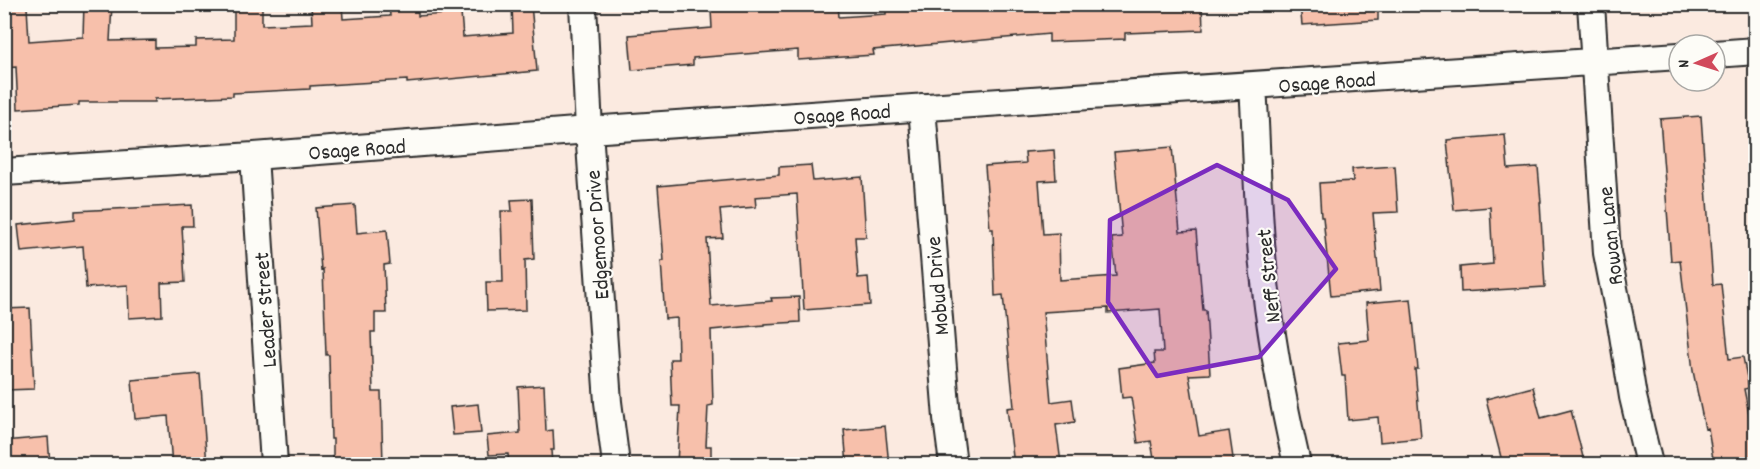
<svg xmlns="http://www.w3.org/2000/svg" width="1760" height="469" font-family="Dekko,sans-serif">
  <rect width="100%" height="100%" fill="#fbeae0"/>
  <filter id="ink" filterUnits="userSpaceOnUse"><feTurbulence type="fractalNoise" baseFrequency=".0167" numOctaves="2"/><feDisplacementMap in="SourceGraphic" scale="12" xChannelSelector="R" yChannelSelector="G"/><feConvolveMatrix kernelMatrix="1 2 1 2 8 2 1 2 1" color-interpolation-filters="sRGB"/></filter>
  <g filter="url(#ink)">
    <!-- building -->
    <path fill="#f7c0ab" stroke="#2b2b2b" stroke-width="1.5" d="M84,4H112L110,41L155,40V48L196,47V40L234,39V4H262V25L312,23L311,4H342L343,19L390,16L389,4H418V16L461,13L463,37L513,33L512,4H531L537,71L407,83V80L310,86V89L233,93V96L155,99V102H79V105L18,109L16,67L4,68V9L27,7L29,41L83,37Z
      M814,4H838L839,17L886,14V10L955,4H1202L1203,30L1125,33V39L1049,42V34L873,50L874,55L798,60V50L693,58V65L632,70L629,35L712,28L711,10L779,5V7Z
      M1300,4H1378V20L1302,25Z
      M1701,116L1713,285L1721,284L1729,359L1743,357L1749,388L1744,389L1755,444V465H1714L1708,428L1705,429L1693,371L1680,260L1671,261L1660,119Z
      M1505,135L1508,169L1538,167L1541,202H1540L1545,287L1461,292L1460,267L1493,264L1490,207L1454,210L1447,140Z
      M1172,147L1180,232L1196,231L1203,310H1206L1210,374L1189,375L1199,436L1229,431L1234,465H1155L1151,441L1138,443L1131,397L1122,398L1119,368L1155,363L1154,352H1163L1160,309L1108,313V308L1043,312L1051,402L1072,399L1075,422L1056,425L1061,463L1046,465H1014L1007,408L1014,407L1003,295L995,296L993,229H990L985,166L1026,163L1025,152L1054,150L1056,180L1039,181L1043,234L1059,233L1060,280L1116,276L1112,238L1122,237L1114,152Z
      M811,165L813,181L862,177L866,237H855L858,278L868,277L870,305L804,310L797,194L755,197L756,207L720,210L723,238L707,239L711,306L772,301L771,298L799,297L800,322L764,324V325L711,330L713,405L708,406L706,446H711V465H677L680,406H672L670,359H678L677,318L665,319L661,261H664L658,186L779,175V167Z
      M1395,166L1398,212L1373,213L1380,291L1331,296L1323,217H1321L1319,183L1353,181L1352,169Z
      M532,199L534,259L525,260L526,310L487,311L486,282H503L501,211H512L511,200Z
      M192,205L193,226H182L185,282L161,283L162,316L129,318L128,285L86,288L83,246L21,252L18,225L75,219V211Z
      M355,205L357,233L387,230L390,264L384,265L386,313H375V332H371L373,392H381L383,465H333V439H331L329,355H326L323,269L321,270L316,208Z
      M1411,299L1418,369H1415L1421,438L1380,442L1378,417L1348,420L1345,376H1342L1338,343L1369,340L1366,303Z
      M30,308L34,389L6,390L4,309Z
      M200,374L207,465H172L168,416L135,419L132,380Z
      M544,385L546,431L553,430L554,450H551L552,465H509L508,454L489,455L487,436L520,433L518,387Z
      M1533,387L1541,418L1571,410L1585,465H1503L1486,399Z
      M478,404L481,433L453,435L450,407Z
      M885,426L889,465H847L844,430Z
      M48,437L50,465H4V441Z"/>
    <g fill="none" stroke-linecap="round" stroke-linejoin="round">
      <!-- minor casing -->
      <g stroke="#2b2b2b" stroke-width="30">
        <path id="minor" d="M583,4L589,130L608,402L616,464
          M1591,4L1607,253L1622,329L1633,397L1649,464
          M1715,54L1756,51
          M1253,86C1257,145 1257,206 1263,265C1270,332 1282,399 1297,464
          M922,107L947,418L953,464
          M254,156L274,464
          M4,172L254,156L589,130L1679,56"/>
      </g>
      <!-- minor -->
      <use href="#minor" stroke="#fdfcf7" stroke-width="26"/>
    </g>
  </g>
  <!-- marked area -->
  <path fill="#7b2cbf" fill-opacity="0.2" stroke="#7b2cbf" stroke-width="4.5" stroke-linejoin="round" d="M1217,165L1288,200L1336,269L1259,357L1157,376L1108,302L1110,220Z"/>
  <g text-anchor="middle" stroke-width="4.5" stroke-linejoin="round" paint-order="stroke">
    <!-- street labels -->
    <g font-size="22" fill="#2b2b2b" stroke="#fdfcf7">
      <text transform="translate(1327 81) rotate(-4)" y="8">Osage Road</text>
      <text transform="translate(842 113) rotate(-4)" y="8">Osage Road</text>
      <text transform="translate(357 148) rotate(-4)" y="8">Osage Road</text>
      <text transform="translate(596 235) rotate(-94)" y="8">Edgemoor Drive</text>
      <text transform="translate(1609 236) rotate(-96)" y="8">Rowan Lane</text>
      <text transform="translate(1267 276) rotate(-96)" y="8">Neff Street</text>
      <text transform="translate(936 286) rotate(-95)" y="8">Mobud Drive</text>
      <text transform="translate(264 310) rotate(-94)" y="8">Leader Street</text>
    </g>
  </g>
  <!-- margin -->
  <rect width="1760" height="469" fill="none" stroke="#fdfcf7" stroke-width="24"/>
  <rect x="12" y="12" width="1736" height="445" fill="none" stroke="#2b2b2b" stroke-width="2" filter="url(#ink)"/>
  <!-- north arrow -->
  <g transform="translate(1697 63) rotate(267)"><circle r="28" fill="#fdfcf7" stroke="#a9a8a5" stroke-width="1.5"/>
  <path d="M0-4.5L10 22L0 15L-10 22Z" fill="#d1495b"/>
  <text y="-9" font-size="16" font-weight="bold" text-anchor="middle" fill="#2b2b2b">N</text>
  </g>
</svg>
